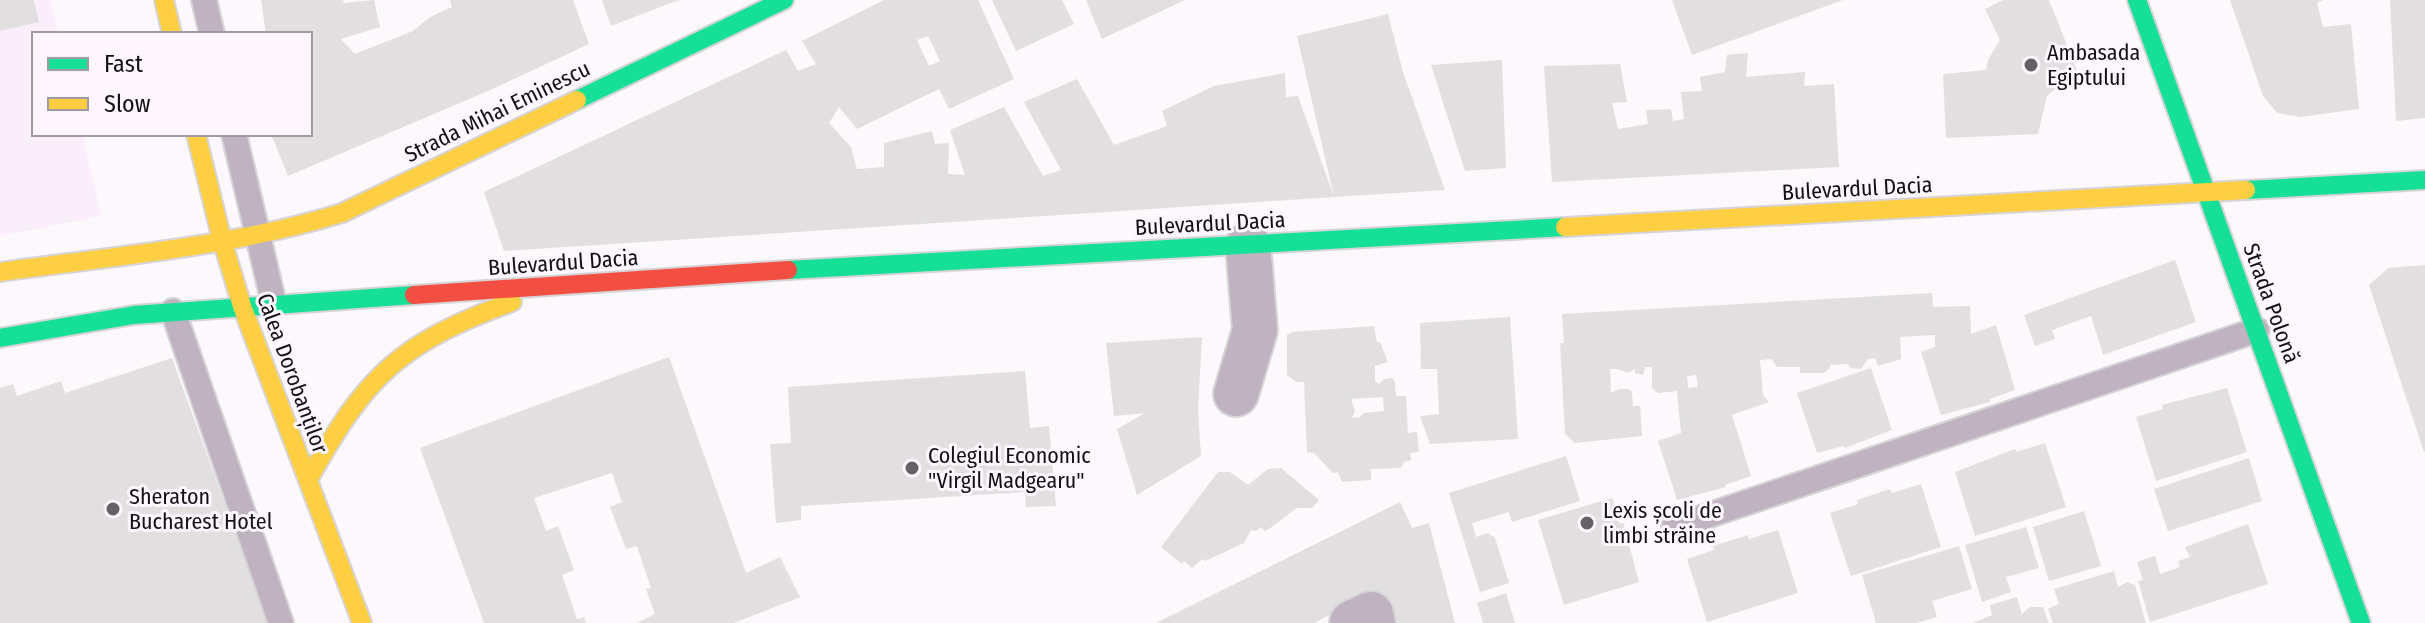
<svg xmlns="http://www.w3.org/2000/svg" width="2425" height="623" font-family="'Fira Sans Condensed',sans-serif">
  <rect width="100%" height="100%" fill="#fcf8fc"/>
  <!-- built -->
  <path fill="#f9eefa" d="M0,0H50L58,34H34V134H82L101,216L0,236Z"/>
  <!-- building -->
  <path fill="#e1dfdf" fill-rule="evenodd" d="M0,0H34L39,22L0,31Z
    M261,0H343L344,3L374,0L380,27L341,39L355,54L413,31L430,17L452,7L450,0H573L589,44L488,91L288,176L271,134H310V34H266Z
    M602,0H679L611,26Z
    M884,0H978L1014,79L949,109L939,89L857,129L839,107L829,123L851,147L857,169L884,167V143L932,131L935,144L949,143L948,174L965,175L950,130L1004,107L1043,176L1061,170L1024,102L1077,79L1114,145L1167,126L1162,111L1214,86L1285,73L1286,97L1298,96L1334,197L1297,36L1388,14L1403,72L1445,190L1334,197L1076,214L983,220L504,251L484,192L786,50L798,71L816,64L802,41ZM928,36L940,61L929,66L917,40Z
    M992,0H1062L1074,24L1016,51Z
    M1086,0H1185L1102,39Z
    M1672,0H1843L1692,55Z
    M2003,0H2049L2077,70L2047,96L2038,134L1946,138L1943,74L1986,70L1988,60L2000,40L1985,9Z
    M2230,0H2323L2317,3L2323,27L2351,24L2359,109L2300,117L2277,113L2263,96Z
    M2390,0H2425V118L2396,121Z
    M1748,53L1746,77L1805,72L1804,86L1834,84L1839,167L1552,182L1544,66L1620,64L1627,102L1612,103L1618,129L1648,124L1646,110L1671,109L1673,121L1684,119L1681,92L1702,91L1700,77L1725,72L1727,55Z
    M1502,60L1506,168L1465,171L1431,65Z
    M2175,260L2196,322L2103,355L2091,316L2052,330L2055,339L2035,346L2024,315Z
    M2425,265V451L2424,452L2369,285L2388,268Z
    M1932,293L1933,307L1970,306L1971,334L1996,325L2015,390L1990,399V402L1941,415L1921,352L1935,347V335L1900,337L1901,359L1878,366L1875,358L1868,359L1861,369L1851,368L1848,364L1830,365V368L1824,373H1800V367H1777L1772,359L1760,360L1763,395L1769,402L1732,415L1751,476L1725,485L1726,487L1677,500L1658,441L1681,433L1677,391L1658,393L1652,388V367H1645L1643,375L1635,373V369L1627,373L1618,369H1610L1611,393L1619,389H1629L1632,392L1633,406H1640L1642,436L1575,443L1565,434L1560,343H1564L1562,314ZM1696,375L1698,387L1688,388L1687,376Z
    M1510,317L1518,439L1430,444L1420,416L1439,414L1437,369H1421L1420,323Z
    M1374,326L1377,342H1380L1388,362L1375,366V381L1379,384L1384,379L1392,378L1395,382L1396,396H1406L1408,433L1417,432L1419,452L1410,453L1411,460L1404,462L1401,468L1371,469V480L1342,482L1338,472L1333,473L1314,453L1307,452L1304,382H1296L1287,375V335L1292,332ZM1383,397L1384,411L1364,413L1360,417L1352,418L1355,411L1351,399Z
    M1202,337L1198,410L1201,456L1137,495L1117,429L1145,413L1114,416L1106,343Z
    M669,357L746,573L780,557L800,597L734,623H637L655,614L646,589L651,588L637,546L626,549L610,507L622,502L612,473L534,498L546,531L558,526L574,570L562,575L577,619L584,617L586,623H484L420,448Z
    M172,358L268,623H0V388L13,384L17,396L61,381L65,393Z
    M1871,368L1892,430L1845,448L1843,446L1817,453L1797,393Z
    M1025,371L1030,428L1049,426L1056,506L1026,507L1025,492L801,506V520L776,523L770,444L791,443L788,387Z
    M2227,388L2247,452L2156,481L2136,417L2163,409L2162,405Z
    M2045,443L2066,507L1975,536L1955,472L2015,449L2016,452Z
    M1566,456L1580,501L1512,522L1509,512L1472,523L1476,537L1488,533L1495,538L1509,583L1480,592L1449,493Z
    M2249,458L2262,501L2168,531L2154,489Z
    M1281,468L1319,500L1312,508H1297L1269,529L1265,531L1261,527L1256,531L1251,530L1244,543L1205,561L1202,559L1192,568L1184,561L1182,564L1161,547L1218,472H1230L1248,485L1268,469Z
    M1921,484L1941,547L1851,576L1830,513L1858,504L1857,500L1890,489L1892,493Z
    M1612,498L1620,524L1623,522L1639,582L1564,605L1538,520Z
    M1400,502L1412,528L1429,523L1455,623H1380L1373,593L1314,623H1156Z
    M2084,511L2101,566L2049,581L2033,527Z
    M2248,524L2268,584L2150,622L2138,581L2143,580L2137,562L2155,556L2160,574L2180,567L2178,561L2190,557L2185,547Z
    M2026,527L2039,568L2006,577L2011,592L1982,602L1965,545Z
    M1778,530L1798,593L1707,622L1687,559L1714,550L1713,546L1748,535L1749,539Z
    M1959,546L1972,589L1932,601L1937,617L1916,623H1876L1862,575Z
    M2114,571L2118,587L2127,582L2135,585L2146,623H2053L2048,609L2059,604L2054,589Z
    M1506,593L1515,623H1483L1477,603Z
    M2017,597L2022,614L2030,607H2043L2049,623H1972L1992,615L1990,605Z"/>
  <g fill="none" stroke-linecap="round" stroke-linejoin="round">
    <!-- lane casing -->
    <g stroke="#d6d4d6" stroke-width="28">
      <path id="lane" d="M204,0L212,34
        M234,134L274,304
        M173,311L281,623
        M1674,527L2257,330"/>
    </g>
    <!-- street casing -->
    <g stroke="#d6d4d6" stroke-width="48">
      <path id="street" d="M1236,394L1255,330L1248,245
        M1352,623L1371,614L1373,623"/>
    </g>
    <!-- fast casing -->
    <g stroke="#d6d4d6" stroke-width="22">
      <path id="fast" d="M2137,0L2361,623
        M577,100L784,0
        M2246,190L2425,180
        M788,270L1565,227
        M0,338L134,315L414,295"/>
    </g>
    <!-- slow casing -->
    <g stroke="#d6d4d6" stroke-width="22">
      <path id="slow" d="M164,0L172,34
        M196,134L222,240L242,306L362,623
        M1565,227L2246,190
        M0,272C114,256 232,247 342,213L577,100
        M308,480C366,376 399,343 512,302"/>
    </g>
    <!-- jam casing -->
    <g stroke="#d6d4d6" stroke-width="22">
      <path id="jam" d="M414,295L788,270"/>
    </g>
    <!-- lane -->
    <use href="#lane" stroke="#bfb3c0" stroke-width="24"/>
    <!-- street -->
    <use href="#street" stroke="#bfb3c0" stroke-width="44"/>
    <!-- fast -->
    <use href="#fast" stroke="#16e098" stroke-width="18"/>
    <!-- slow -->
    <use href="#slow" stroke="#ffcf43" stroke-width="18"/>
    <!-- jam -->
    <use href="#jam" stroke="#f24e42" stroke-width="18"/>
  </g>
  <!-- markers -->
  <g fill="#656165" stroke="#fdf6fe" stroke-width="3">
    <circle cx="2031" cy="65" r="8"/>
    <circle cx="912" cy="468" r="8"/>
    <circle cx="113" cy="509" r="8"/>
    <circle cx="1587" cy="523" r="8"/>
  </g>
  <g text-anchor="middle" stroke-width="6" stroke-linejoin="round" paint-order="stroke">
    <!-- poi labels -->
    <g font-size="22" fill="#141014" stroke="#fdf6fe" text-anchor="start">
      <text x="2047" y="60">Ambasada<tspan x="2047" dy="25">Egiptului</tspan></text>
      <text x="928" y="463">Colegiul Economic<tspan x="928" dy="25">"Virgil Madgearu"</tspan></text>
      <text x="129" y="504">Sheraton<tspan x="129" dy="25">Bucharest Hotel</tspan></text>
      <text x="1603" y="518">Lexis școli de<tspan x="1603" dy="25">limbi străine</tspan></text>
    </g>
    <!-- street labels -->
    <g font-size="22" fill="#141014" stroke="#fdf6fe">
      <text transform="translate(497 111) rotate(-26)" y="8">Strada Mihai Eminescu</text>
      <text transform="translate(1857 188) rotate(-3)" y="8">Bulevardul Dacia</text>
      <text transform="translate(1210 223) rotate(-3)" y="8">Bulevardul Dacia</text>
      <text transform="translate(563 262) rotate(-4)" y="8">Bulevardul Dacia</text>
      <text transform="translate(2272 303) rotate(70)" y="8">Strada Polonă</text>
      <text transform="translate(293 373) rotate(70)" y="8">Calea Dorobanților</text>
    </g>
  </g>
  <!-- legend -->
  <rect x="32" y="32" width="280" height="104" fill="#fdf6fe" stroke="#a09aa0" stroke-width="2"/>
  <rect x="48" y="58" width="40" height="12" fill="#16e098" stroke="#a09aa0" stroke-width="2"/>
  <text x="104" y="72" font-size="24" fill="#141014">Fast</text>
  <rect x="48" y="98" width="40" height="12" fill="#ffcf43" stroke="#a09aa0" stroke-width="2"/>
  <text x="104" y="112" font-size="24" fill="#141014">Slow</text>
</svg>
